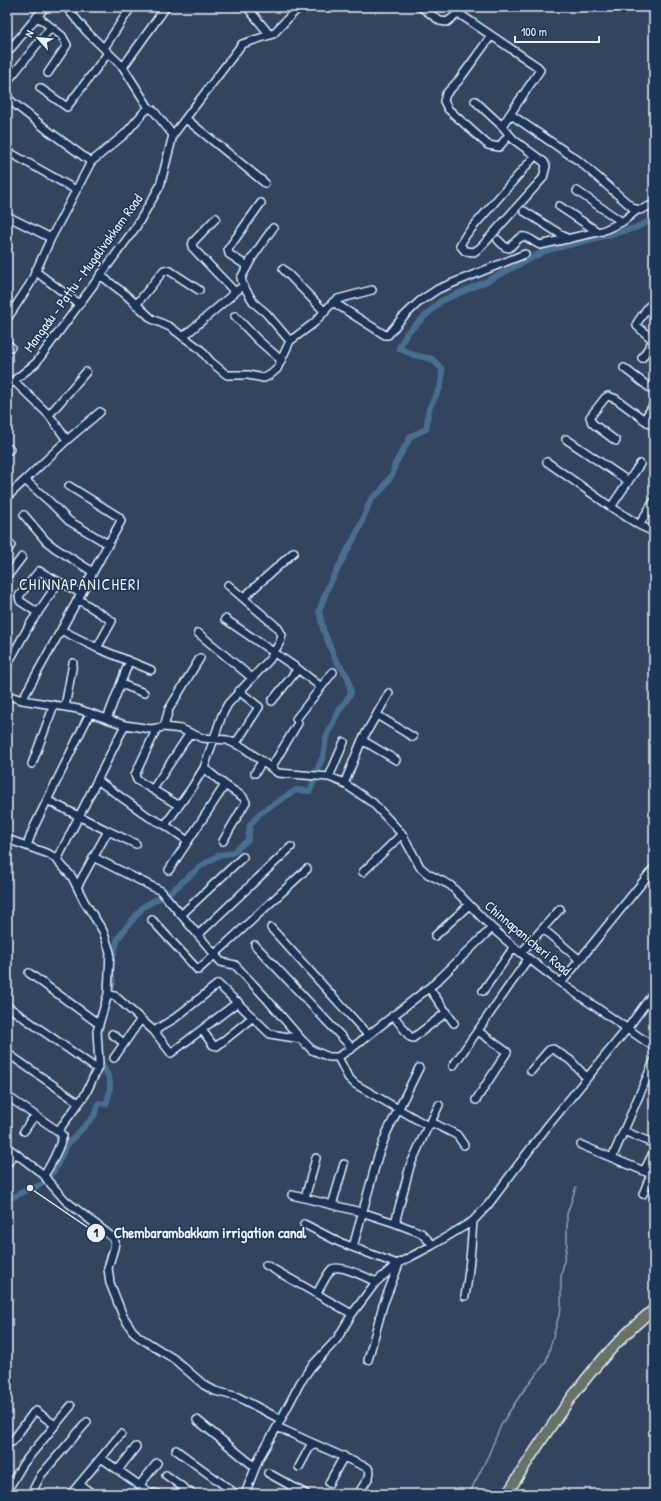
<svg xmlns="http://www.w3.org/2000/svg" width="661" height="1501" font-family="'Patrick Hand',sans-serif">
  <rect width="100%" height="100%" fill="#33445e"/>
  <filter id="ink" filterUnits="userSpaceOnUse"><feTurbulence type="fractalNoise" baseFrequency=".025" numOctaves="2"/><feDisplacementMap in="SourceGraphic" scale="8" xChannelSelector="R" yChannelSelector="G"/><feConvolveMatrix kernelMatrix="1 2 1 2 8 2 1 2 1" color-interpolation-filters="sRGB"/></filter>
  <g filter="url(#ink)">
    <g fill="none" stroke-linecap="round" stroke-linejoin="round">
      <!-- stream -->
      <path stroke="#87a3b9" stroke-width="1.5" d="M469,1494L488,1456L502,1423L521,1394L546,1362L561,1308V1277L567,1244V1214L576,1187"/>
      <!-- canal -->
      <path stroke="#476f8f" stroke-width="6" d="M317,770L323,757L326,738L337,714L351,693L348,677L335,659L323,629L319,611L328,587L359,529L371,499L381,491L393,473L395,464L411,436L426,429C428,423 427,415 429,409C436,392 443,391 442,369L432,359L414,355L399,348L407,333L441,301L487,281L545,251L635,228L654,219
        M112,960L118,938L143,907L172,891L201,866L219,855L232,853L248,840L250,825L260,813L296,790L310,791L314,781
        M111,969L113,983L111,989
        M50,1175L54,1171L67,1145L94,1116L99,1103L106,1104C109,1096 112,1086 109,1078C106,1071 101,1065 100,1057
        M7,1199C15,1197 21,1193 28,1189C34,1187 39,1187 43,1183"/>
      <!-- minor casing -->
      <g stroke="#e8f1f8" stroke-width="10">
        <path id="minor" d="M66,7L87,32L123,67L149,108
          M247,7L270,35
          M421,7L440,21L447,22L456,15H461L538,67L540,70L502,126L514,140L544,162L546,166L543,178L481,247L474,252L465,251L460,245L466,235L535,156
          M37,16L62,36L67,45L48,73
          M491,36L459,80L446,94L444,101L448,109L488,145L499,147L509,135
          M104,48L131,7
          M7,53L45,7
          M123,67L166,7
          M7,82L51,27
          M40,88L67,107L108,53
          M7,98L50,132L91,162
          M475,101L502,126
          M510,114L579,161L633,208L640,210L654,204
          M186,119L265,183
          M7,151L76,190
          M577,191L622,222
          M559,206L598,232
          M524,211L568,239
          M7,216L51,238
          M216,218L193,242L192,247L235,292
          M273,228L252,258L241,278L243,285L254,303L266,313L290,341
          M498,240L505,247L509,248C524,233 521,234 540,245L602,231L622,222L637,210
          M247,266L229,254L228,249L261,203
          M283,269L325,312
          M35,271L79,304
          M100,275L125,294L152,319L170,327L200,349L210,361L227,375H248L264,378L270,375L277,369L290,341L314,323L333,302L338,299L372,290
          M333,302L385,335H388L402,318L420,301L438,289L525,254
          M136,305L164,270L170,271L199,290
          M235,316L258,340L281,360
          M7,319L30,284L51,238L91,162L125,134L144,112L149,108L153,110L173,135
          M183,337L239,289
          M653,340L637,326V323L648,307L651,305L654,307
          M7,344L11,347
          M642,358L654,339
          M624,368L654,391
          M14,381L49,415L67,440
          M7,386L36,363L136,227L160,186L173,135L242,44L273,34L299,7
          M100,412L67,440L25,480L50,502L69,521L108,544
          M49,415L86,372
          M644,420L654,404
          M566,439L628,481
          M616,441L592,423L590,417L605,398L608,396L616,399L654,427
          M7,451L10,449
          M547,462L611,507
          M640,464L611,507L639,525L654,532
          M7,497L25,480
          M24,515L46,541L55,548L93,572
          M639,525L654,501
          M7,551L11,545
          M10,573L22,557
          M243,598L294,552
          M78,599L112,621L97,648
          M38,613L20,601L19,596L39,571L59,582
          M225,619L298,669L321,687
          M61,630L121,521L119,517L69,486
          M198,633L252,678
          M7,665L30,624L59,582L81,593
          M121,684L144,693
          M7,695L22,700L78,709L125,725L151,729L164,727L181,729L202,738L227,740L244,748L278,773L329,777L342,782L373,803L402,834L420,867L428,874L450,885L492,928L521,953L561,983L654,1047
          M22,700L61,630L97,648L151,670
          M272,701L298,669
          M65,707L73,663
          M377,715L413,737
          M107,719L127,667
          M296,719L333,672
          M164,727L169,709L200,658
          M157,728L135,775L137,780L178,805
          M362,740L396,760
          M236,743L259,707L239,691
          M32,764L54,705
          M271,768L298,723
          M255,773L262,762
          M329,777L344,742
          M97,780L149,817L165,825L188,841
          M344,784L362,740L389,693
          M153,789L190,733
          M47,800L108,831L77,887
          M165,825L191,789L204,768L222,715L228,704L270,659L280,642L282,635L278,628L228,585
          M108,831L136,844
          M7,839L49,854L57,860L72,877L84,901L103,931L110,952L108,994L115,996L154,1031L175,1018L218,984L270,1034L301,1039L312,1050L329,1057H338L352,1048L435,983L492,928
          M223,841L246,802L243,797L225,785
          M27,846L33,829L90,713
          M93,857L161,891L221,962L235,965L265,997L301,1039
          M57,860L125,725
          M169,870L225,785L204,768
          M363,872L402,834
          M181,915L243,857
          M152,920L198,970L307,869
          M271,928L368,1035
          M543,929L580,960
          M198,935L291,847
          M435,936L469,905
          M255,945L352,1048
          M521,953L560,909
          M29,973L99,1024
          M561,983L654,868
          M429,988L454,1023
          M483,991L514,947
          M7,1006L97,1069
          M393,1015L410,1037L413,1038L447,1012
          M202,1030L213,1045L217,1046L253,1017
          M154,1031L171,1053L238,1002
          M112,1034L124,1043
          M7,1053L79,1103
          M338,1057L348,1077L355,1084L428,1126L410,1166L395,1223
          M114,1058L141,1019
          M453,1066L528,959
          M531,1071L549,1050L553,1049L570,1060L587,1078
          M7,1096L58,1131L63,1136C58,1150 53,1163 44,1175
          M476,1100L507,1052L478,1031
          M431,1122L457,1135L464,1145
          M429,1126L439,1105
          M24,1131L35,1115
          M58,1131L85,1095L95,1074L99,1064L97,1031L108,994
          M624,1131L654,1144
          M581,1145L651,1174L643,1194
          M7,1147L15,1153L7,1164
          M15,1153L44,1175L48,1181L66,1201L112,1237L115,1242L114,1248L108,1268L110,1283L123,1316L132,1330L139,1337L174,1359L204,1385L215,1391L238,1397L280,1419
          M612,1158L654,1061
          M644,1171L654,1151
          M292,1195L361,1212L395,1223L421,1233L433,1245
          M305,1198L316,1158
          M332,1205L344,1164
          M304,1224L339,1242L397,1264
          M353,1247L378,1156L387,1132L419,1068
          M266,1265L352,1314
          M317,1293C321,1287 327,1273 332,1269C340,1264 368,1278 376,1282
          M465,1296C470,1272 471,1246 473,1221
          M368,1360L383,1305L399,1264
          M197,1420L255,1467
          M12,1442L33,1413L36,1411L55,1425
          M176,1450L236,1494
          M101,1458L149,1492
          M299,1467L312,1443
          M118,1470L136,1447
          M268,1473L306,1494
          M166,1475L192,1494
          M329,1483L344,1456
          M79,1484L93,1494
          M139,1486L157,1463
          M7,1491L23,1464L71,1406
          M155,1493L157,1494
          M31,1494L41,1475L87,1422
          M71,1494L121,1434
          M245,1494L259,1458L277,1427
          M358,1494L369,1477L370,1472L368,1468L277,1427L300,1383L311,1367L337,1339L352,1314L376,1282L397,1264L433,1245L473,1221L488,1205L546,1128L627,1029L654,992"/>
      </g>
      <!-- major casing -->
      <g stroke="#e8f1f8" stroke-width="12">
        <path id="major" d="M507,1494C549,1428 592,1359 654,1309"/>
      </g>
      <!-- minor -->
      <use href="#minor" stroke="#1d3557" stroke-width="7"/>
      <!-- major -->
      <use href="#major" stroke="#697266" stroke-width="9"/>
    </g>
  </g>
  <g text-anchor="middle" stroke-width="3" stroke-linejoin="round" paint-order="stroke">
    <!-- street labels -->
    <g font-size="14" fill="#e8f1f8" stroke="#1d3557">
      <text transform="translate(83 273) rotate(-54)" y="5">Mangadu - Pattu - Mugalivakkam Road</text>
      <text transform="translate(528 938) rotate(40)" y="5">Chinnapanicheri Road</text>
    </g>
    <!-- quarter labels -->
    <g font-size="16" letter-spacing="1" fill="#e8f1f8" stroke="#1d3557">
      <text x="80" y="590">CHINNAPANICHERI</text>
    </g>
  </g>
  <!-- callouts -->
  <path fill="none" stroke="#e8f1f8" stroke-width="1.5" d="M30 1188L96 1233"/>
  <g fill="#e8f1f8" stroke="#1d3557" stroke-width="1.5">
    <circle cx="30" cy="1188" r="4"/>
    <circle cx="96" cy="1233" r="10"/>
  </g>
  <g font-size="12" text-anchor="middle" font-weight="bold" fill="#111">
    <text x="96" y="1237">1</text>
  </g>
  <g font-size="15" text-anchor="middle" font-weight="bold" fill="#e8f1f8" stroke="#1d3557" stroke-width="3" stroke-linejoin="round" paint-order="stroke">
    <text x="210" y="1238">Chembarambakkam irrigation canal</text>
  </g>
  <!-- margin -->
  <rect width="661" height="1501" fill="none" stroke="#1d3557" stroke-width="24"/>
  <rect x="12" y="12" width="637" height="1477" fill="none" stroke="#e8f1f8" stroke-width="1.5" filter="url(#ink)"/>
  <!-- north arrow -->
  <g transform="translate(38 38) rotate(297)" stroke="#1d3557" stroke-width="3" paint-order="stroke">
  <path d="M0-3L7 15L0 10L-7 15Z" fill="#e8f1f8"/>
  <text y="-6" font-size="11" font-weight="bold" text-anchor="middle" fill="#e8f1f8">N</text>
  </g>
  <!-- scale -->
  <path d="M515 36v6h84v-6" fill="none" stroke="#e8f1f8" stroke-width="2"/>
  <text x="521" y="36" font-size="12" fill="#e8f1f8" stroke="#1d3557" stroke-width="3" paint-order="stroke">100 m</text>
</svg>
